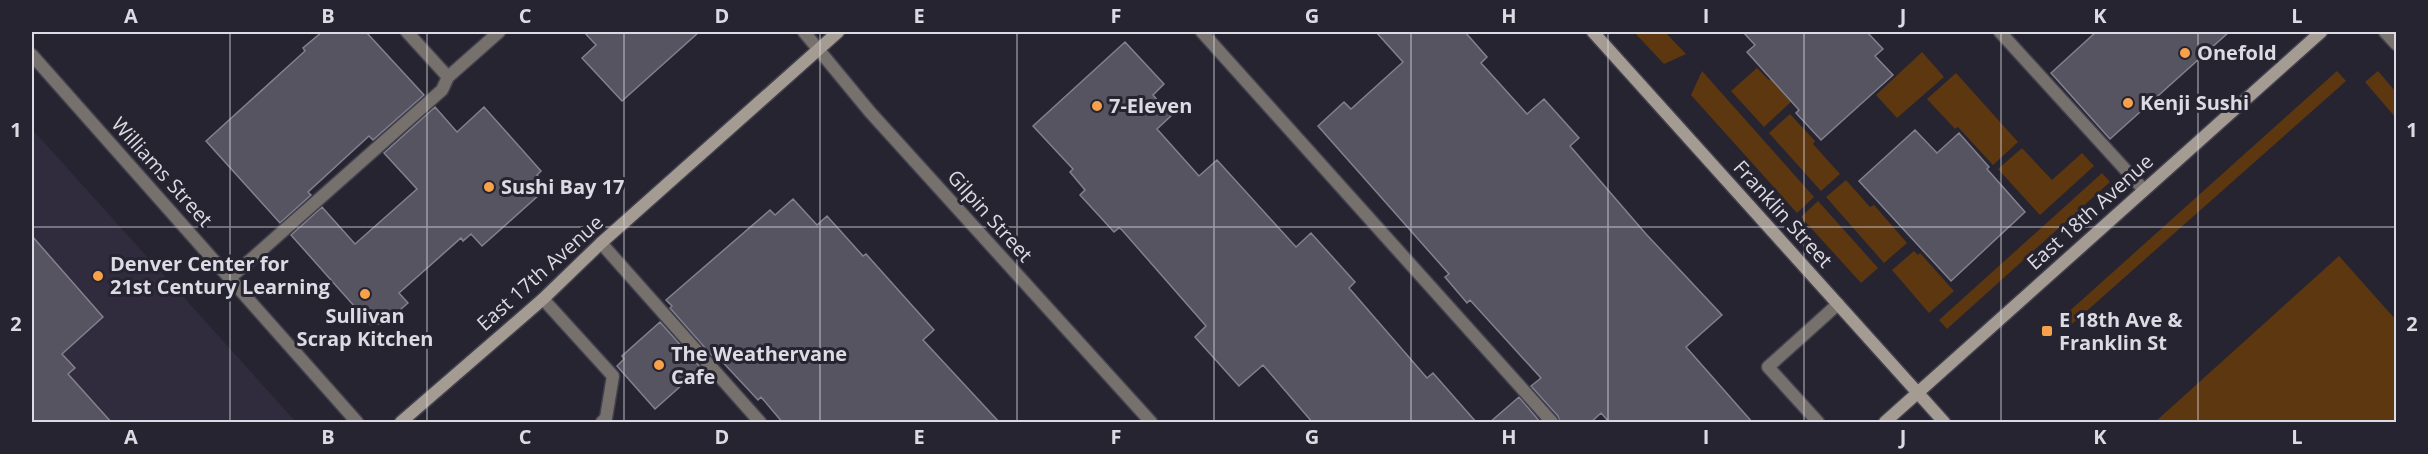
<svg xmlns="http://www.w3.org/2000/svg" width="2428" height="454" font-family="'Open Sans',sans-serif">
  <rect width="100%" height="100%" fill="#262430"/>
  <!-- built -->
  <path fill="#302c3d" d="M32,129L296,422H32Z"/>
  <!-- green -->
  <path fill="#5d370f" d="M1634,32H1665L1686,54L1664,64Z
    M1922,52L1944,77L1897,118L1876,95Z
    M1757,68L1769,80L1774,75L1795,98L1764,127L1731,91Z
    M1702,71L1814,197L1797,213L1691,95Z
    M2337,71L2346,81L2072,324L2064,316Z
    M2378,71L2396,92V118L2365,82Z
    M1956,73L2018,142L1993,165L1958,127L1955,129L1927,99Z
    M1790,114L1815,141L1813,144L1840,174L1821,191L1769,133Z
    M2022,148L2052,180L2082,153L2094,166L2040,215L1998,169Z
    M2102,173L2110,182L1947,329L1939,320Z
    M1846,180L1870,207L1874,205L1907,243L1884,263L1826,197Z
    M1818,201L1878,268L1861,283L1801,217Z
    M1914,251L1918,255L1920,253L1954,291L1929,313L1892,270Z
    M2339,256L2396,320V422H2155Z"/>
  <!-- building -->
  <path fill="#575462" stroke="#83808f" stroke-width="1.5" d="M322,32H366L424,95L373,140L369,136L308,192L311,195L280,223L206,141L305,51L303,48Z
    M584,32H699L622,101L582,58L596,45Z
    M1376,32H1465L1487,57L1481,63L1527,114L1544,99L1579,138L1570,146L1646,234L1722,315L1686,347L1753,423H1610L1601,413L1590,423H1560L1558,416L1531,386L1541,378L1470,300L1467,303L1445,277L1449,274L1318,126L1344,102L1351,109L1403,62Z
    M1743,32H1867L1883,49L1875,56L1893,75L1821,140L1796,113L1799,110L1747,52L1755,45Z
    M2096,32H2229L2110,139L2051,73Z
    M1125,42L1164,84L1153,95L1171,116L1157,129L1199,176L1217,160L1296,247L1311,233L1355,282L1349,288L1427,378L1433,373L1477,423H1313L1263,365L1239,386L1195,337L1206,326L1122,230L1119,228L1114,232L1080,195L1085,190L1070,172L1073,169L1033,126Z
    M435,107L457,132L484,107L541,171L537,175L548,187L482,246L471,234L463,241L461,238L399,293L408,303L385,323L371,325L291,235L322,207L355,244L417,189L384,153Z
    M1915,130L1937,153L1959,133L1989,167L1987,169L2025,212L1951,281L1859,181Z
    M793,199L817,225L827,216L863,256L866,254L934,330L923,340L1000,423H783L761,397L758,400L716,355L713,357L670,308L672,306L666,300L770,210L775,215Z
    M32,236L103,317L62,354L75,368L68,374L112,423H32Z
    M660,322L701,368L655,409L617,366L624,359L622,356Z
    M1519,397L1541,423H1489Z"/>
  <g fill="none" stroke-linecap="round" stroke-linejoin="round">
    <!-- lane casing -->
    <g stroke="#43414d" stroke-width="15">
      <path id="lane" d="M407,32L448,77
        M1202,32L1552,422
        M2000,32L2144,190
        M601,243L760,422
        M230,278L442,90L448,77L499,32
        M543,299L613,376L606,418L602,422
        M1818,422L1768,367L1838,304"/>
    </g>
    <!-- street casing -->
    <g stroke="#43414d" stroke-width="15">
      <path id="street" d="M804,32L870,112L1151,422
        M2385,32L2396,44
        M32,55L357,422"/>
    </g>
    <!-- secondary casing -->
    <g stroke="#43414d" stroke-width="15">
      <path id="secondary" d="M1593,32L1944,422
        M401,422L543,299L601,243L838,32
        M1885,422L2321,32"/>
    </g>
    <!-- lane -->
    <use href="#lane" stroke="#76716c" stroke-width="12"/>
    <!-- street -->
    <use href="#street" stroke="#76716c" stroke-width="12"/>
    <!-- secondary -->
    <use href="#secondary" stroke="#a49b93" stroke-width="12"/>
  </g>
  <!-- grid -->
  <path fill="none" stroke="#dcdbe3" stroke-width="1.5" stroke-opacity="0.55" d="M230,32V422M427,32V422M624,32V422M820,32V422M1017,32V422M1214,32V422M1411,32V422M1608,32V422M1804,32V422M2001,32V422M2198,32V422M32,227H2396"/>
  <!-- markers -->
  <g fill="#f7a14a" stroke="#262430" stroke-width="2">
    <circle cx="2185" cy="53" r="6"/>
    <circle cx="2128" cy="103" r="6"/>
    <circle cx="1097" cy="106" r="6"/>
    <circle cx="489" cy="187" r="6"/>
    <circle cx="98" cy="276" r="6"/>
    <circle cx="365" cy="294" r="6"/>
    <rect x="2041" y="325" width="12" height="12" rx="3"/>
    <circle cx="659" cy="365" r="6"/>
  </g>
  <g text-anchor="middle" stroke-width="6" stroke-linejoin="round" paint-order="stroke">
    <!-- poi labels -->
    <g font-size="20" font-weight="bold" fill="#dcdbe3" stroke="#262430" text-anchor="start">
      <text x="2197" y="60">Onefold</text>
      <text x="2140" y="110">Kenji Sushi</text>
      <text x="1109" y="113">7-Eleven</text>
      <text x="501" y="194">Sushi Bay 17</text>
      <text x="110" y="271">Denver Center for<tspan x="110" dy="23">21st Century Learning</tspan></text>
      <text x="365" y="323" text-anchor="middle">Sullivan<tspan x="365" dy="23">Scrap Kitchen</tspan></text>
      <text x="2059" y="327">E 18th Ave &amp;<tspan x="2059" dy="23">Franklin St</tspan></text>
      <text x="671" y="361">The Weathervane<tspan x="671" dy="23">Cafe</tspan></text>
    </g>
    <!-- street labels -->
    <g font-size="20" fill="#dcdbe3" stroke="#262430">
      <text transform="translate(162 172) rotate(48)" y="7">Williams Street</text>
      <text transform="translate(2090 212) rotate(-42)" y="7">East 18th Avenue</text>
      <text transform="translate(1783 214) rotate(48)" y="7">Franklin Street</text>
      <text transform="translate(990 216) rotate(48)" y="7">Gilpin Street</text>
      <text transform="translate(540 273) rotate(-42)" y="7">East 17th Avenue</text>
    </g>
  </g>
  <!-- border -->
  <rect width="2428" height="454" fill="none" stroke="#262430" stroke-width="66"/>
  <rect x="33" y="33" width="2362" height="388" fill="none" stroke="#dcdbe3" stroke-width="2"/>
  <g font-size="20" text-anchor="middle" font-weight="bold" fill="#dcdbe3">
    <text x="131" y="23">A</text>
    <text x="328" y="23">B</text>
    <text x="525" y="23">C</text>
    <text x="722" y="23">D</text>
    <text x="919" y="23">E</text>
    <text x="1116" y="23">F</text>
    <text x="1312" y="23">G</text>
    <text x="1509" y="23">H</text>
    <text x="1706" y="23">I</text>
    <text x="1903" y="23">J</text>
    <text x="2100" y="23">K</text>
    <text x="2297" y="23">L</text>
    <text x="16" y="137">1</text>
    <text x="2412" y="137">1</text>
    <text x="16" y="331">2</text>
    <text x="2412" y="331">2</text>
    <text x="131" y="444">A</text>
    <text x="328" y="444">B</text>
    <text x="525" y="444">C</text>
    <text x="722" y="444">D</text>
    <text x="919" y="444">E</text>
    <text x="1116" y="444">F</text>
    <text x="1312" y="444">G</text>
    <text x="1509" y="444">H</text>
    <text x="1706" y="444">I</text>
    <text x="1903" y="444">J</text>
    <text x="2100" y="444">K</text>
    <text x="2297" y="444">L</text>
  </g>
</svg>
